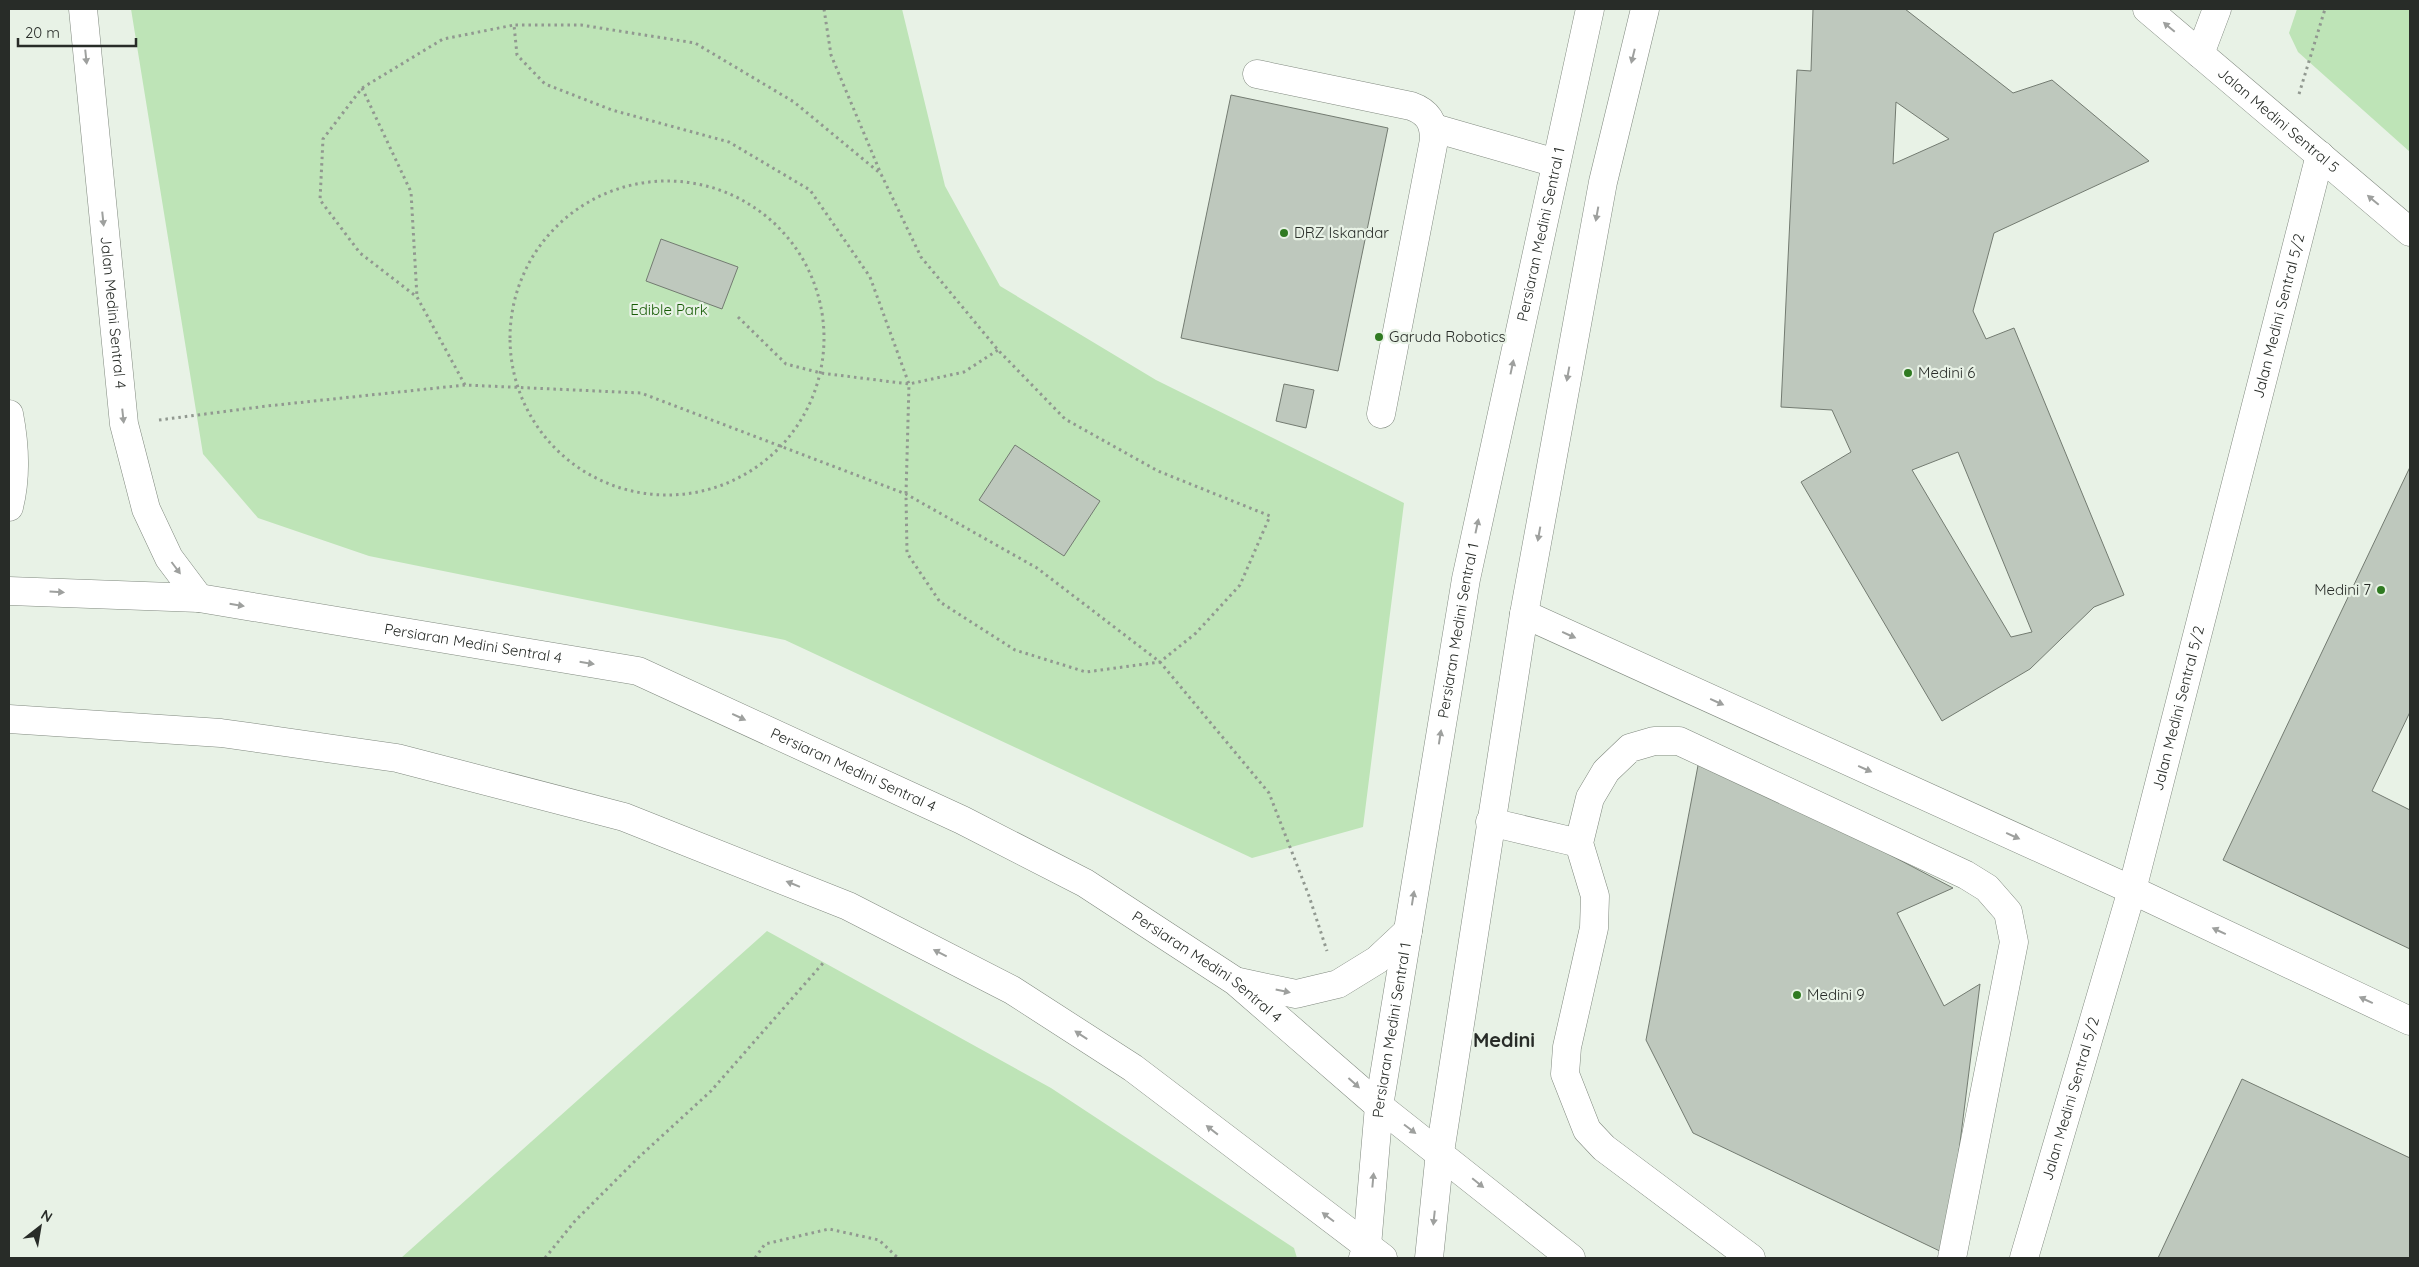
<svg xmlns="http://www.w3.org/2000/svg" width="2419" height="1267" font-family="Quicksand,sans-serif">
  <rect width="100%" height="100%" fill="#e8f2e6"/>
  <!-- green -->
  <path fill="#bee4b7" d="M131,9H902L945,186L1000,286L1156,380L1404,503L1363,827L1252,858L785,640L369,556L258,518L203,454Z
    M2297,9H2410V152L2298,52L2289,33Z
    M767,931L1051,1088L1294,1248L1297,1258H401Z"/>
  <!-- building -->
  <path fill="#bec8bd" stroke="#737b71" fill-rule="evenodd" d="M1813,9H1905L2013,93L2052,80L2149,161L1994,233L1973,311L1986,339L2014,328L2124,595L2094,607L2030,669L1942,721L1801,482L1851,452L1832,410L1781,407L1797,70L1811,71ZM1896,102L1949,139L1893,164ZM1958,452L2032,632L2011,637L1912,470Z
    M1231,95L1388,128L1338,371L1181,338Z
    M661,239L738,267L722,309L646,281Z
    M1284,384L1314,390L1306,428L1276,421Z
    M1015,445L1100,501L1064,556L979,500Z
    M2410,467V712L2372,791L2410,810V949L2223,860Z
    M1700,755L1953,888L1897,913L1944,1006L1980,984L1946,1254L1693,1133L1646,1040Z
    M2242,1079L2410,1158V1258H2158Z"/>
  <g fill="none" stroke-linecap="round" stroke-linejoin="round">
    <!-- minor casing -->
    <g stroke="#80897f" stroke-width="29">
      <g id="minor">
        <path id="s1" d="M83,9L124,424L146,509L169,558L199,598"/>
        <path id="s2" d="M2147,9L2410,232"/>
        <path d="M2200,54L2217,9"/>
        <path d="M1257,74L1411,106C1428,112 1434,122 1434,140L1381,414"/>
        <path d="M1434,128L1556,163"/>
        <path d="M9,414C15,445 17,475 9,507"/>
        <path id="s3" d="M9,591L199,598L638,671L962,820L1085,883L1235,981L1379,1106L1571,1258"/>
        <path d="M1524,614L2132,890L2410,1021"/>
        <path d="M9,719L221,733L397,758L624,817L848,906L1012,990L1133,1068L1383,1258"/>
        <path d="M1490,822L1579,843"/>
        <path d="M1239,982L1296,994L1338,984L1377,960L1408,931"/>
        <path id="s4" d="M1363,1258L1367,1246L1379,1106L1466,579L1590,9"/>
        <path d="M1429,1258L1440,1152L1524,614L1603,182L1645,9"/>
        <path d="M1751,1258L1604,1148L1587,1130L1565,1074L1567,1047L1594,928L1595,896L1579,843L1590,798L1606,771L1630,748L1654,741H1679L1966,875L1987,888L2008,912L2014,942L1952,1258"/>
        <path id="s5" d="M2024,1258L2132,890L2320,155"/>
      </g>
    </g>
    <!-- path -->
    <path stroke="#919890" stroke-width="3" stroke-dasharray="2.5 4" stroke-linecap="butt" d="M824,9L831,55L881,174
      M362,88L411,192L417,297
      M2299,94L2325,9
      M510 338a157 157 0 1 1 314 0a157 157 0 1 1-314 0Z
      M738,317L786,364L821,373L909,384L964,372L998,350
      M465,385L417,297L360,253L320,200L323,139L362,88L443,39L514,25L517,55L545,84L612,110L729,142L810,190L870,277L909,384L906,494L907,553L940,602L1015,650L1086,672L1160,662L1196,633L1240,585L1270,516L1158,471L1065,419L998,350L921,257L881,174L794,102L695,43L581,25H514
      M159,420L267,406L465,385L641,393L906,494L1037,568L1160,662L1269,793L1309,896L1327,951
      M545,1258L575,1221L638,1158L711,1091L824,962
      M755,1258L765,1244L829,1229L879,1240L898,1258"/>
    <!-- minor -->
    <use href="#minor" stroke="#fff" stroke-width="28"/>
  </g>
  <!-- one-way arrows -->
  <defs><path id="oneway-solid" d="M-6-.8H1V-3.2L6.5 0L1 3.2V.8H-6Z" transform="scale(1.25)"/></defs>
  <g fill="#9ea09e">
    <use href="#oneway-solid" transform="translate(2169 27) rotate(-140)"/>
    <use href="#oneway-solid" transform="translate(1633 56) rotate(104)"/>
    <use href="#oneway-solid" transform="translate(86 57) rotate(84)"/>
    <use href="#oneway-solid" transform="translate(2373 200) rotate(-140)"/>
    <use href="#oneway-solid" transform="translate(1597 214) rotate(100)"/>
    <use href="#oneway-solid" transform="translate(103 219) rotate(84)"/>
    <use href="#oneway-solid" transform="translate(1512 367) rotate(-78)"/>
    <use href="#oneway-solid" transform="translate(1568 374) rotate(100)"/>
    <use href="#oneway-solid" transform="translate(123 416) rotate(84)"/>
    <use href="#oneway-solid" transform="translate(1477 526) rotate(-78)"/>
    <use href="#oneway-solid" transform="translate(1539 534) rotate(100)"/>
    <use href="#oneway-solid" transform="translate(176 568) rotate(53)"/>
    <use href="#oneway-solid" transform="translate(57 592) rotate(3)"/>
    <use href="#oneway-solid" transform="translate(237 605) rotate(9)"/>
    <use href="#oneway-solid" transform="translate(1569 635) rotate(24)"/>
    <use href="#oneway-solid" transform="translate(587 663) rotate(9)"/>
    <use href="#oneway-solid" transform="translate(1717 702) rotate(24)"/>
    <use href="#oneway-solid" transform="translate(739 717) rotate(25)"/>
    <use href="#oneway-solid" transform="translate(1440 737) rotate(-81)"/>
    <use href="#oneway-solid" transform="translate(1865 769) rotate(24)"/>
    <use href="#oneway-solid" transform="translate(2013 836) rotate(24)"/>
    <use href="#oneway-solid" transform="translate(793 884) rotate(-158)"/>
    <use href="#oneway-solid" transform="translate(1413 898) rotate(-81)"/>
    <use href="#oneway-solid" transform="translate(2219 931) rotate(-155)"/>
    <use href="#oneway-solid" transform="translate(940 953) rotate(-153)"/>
    <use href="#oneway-solid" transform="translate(1283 991) rotate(12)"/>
    <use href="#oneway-solid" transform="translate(2366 1000) rotate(-155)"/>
    <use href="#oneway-solid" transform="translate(1081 1035) rotate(-147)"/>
    <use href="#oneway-solid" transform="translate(1354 1083) rotate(42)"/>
    <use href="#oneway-solid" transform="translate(1410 1129) rotate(37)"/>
    <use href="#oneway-solid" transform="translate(1212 1130) rotate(-142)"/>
    <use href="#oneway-solid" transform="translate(1373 1180) rotate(-85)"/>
    <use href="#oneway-solid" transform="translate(1478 1183) rotate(39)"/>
    <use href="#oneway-solid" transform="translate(1328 1217) rotate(-143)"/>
    <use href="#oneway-solid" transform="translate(1434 1218) rotate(96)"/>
  </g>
  <!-- markers -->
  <g fill="#2f7a21" stroke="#e8f2e6" stroke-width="2">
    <circle cx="1284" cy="233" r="5"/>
    <circle cx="1379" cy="337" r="5"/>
    <circle cx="1908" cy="373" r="5"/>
    <circle cx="2381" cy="590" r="5"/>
    <circle cx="1797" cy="995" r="5"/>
  </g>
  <g text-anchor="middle" stroke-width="4.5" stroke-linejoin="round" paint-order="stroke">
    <!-- street labels -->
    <g font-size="15" fill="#282c28" stroke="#e8f2e6">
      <text dy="5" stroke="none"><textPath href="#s2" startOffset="172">Jalan Medini Sentral 5</textPath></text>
      <text dy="5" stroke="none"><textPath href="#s4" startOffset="1040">Persiaran Medini Sentral 1</textPath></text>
      <text dy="5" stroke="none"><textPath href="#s1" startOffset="305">Jalan Medini Sentral 4</textPath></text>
      <text dy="5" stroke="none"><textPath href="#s5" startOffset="976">Jalan Medini Sentral 5/2</textPath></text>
      <text dy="5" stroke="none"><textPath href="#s4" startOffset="635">Persiaran Medini Sentral 1</textPath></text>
      <text dy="5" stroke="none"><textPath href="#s3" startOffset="468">Persiaran Medini Sentral 4</textPath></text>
      <text dy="5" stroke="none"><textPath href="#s5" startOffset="571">Jalan Medini Sentral 5/2</textPath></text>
      <text dy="5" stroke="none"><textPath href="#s3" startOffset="872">Persiaran Medini Sentral 4</textPath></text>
      <text dy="5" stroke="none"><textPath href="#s3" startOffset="1278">Persiaran Medini Sentral 4</textPath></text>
      <text dy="5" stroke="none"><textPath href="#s4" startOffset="230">Persiaran Medini Sentral 1</textPath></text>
      <text dy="5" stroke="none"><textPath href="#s5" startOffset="166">Jalan Medini Sentral 5/2</textPath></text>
    </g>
    <!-- poi labels -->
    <g font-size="15" fill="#282c28" stroke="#e8f2e6" text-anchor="start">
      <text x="1294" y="238">DRZ Iskandar</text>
      <text x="1389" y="342">Garuda Robotics</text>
      <text x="1918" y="378">Medini 6</text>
      <text x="2371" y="595" text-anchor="end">Medini 7</text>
      <text x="1807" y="1000">Medini 9</text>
    </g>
    <!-- park labels -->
    <g font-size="15" fill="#185c07" stroke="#e8f2e6">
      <text x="669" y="315">Edible Park</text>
    </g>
    <!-- district labels -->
    <g font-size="20" font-weight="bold" fill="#282c28" stroke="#e8f2e6">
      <text x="1504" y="1047">Medini</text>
    </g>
  </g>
  <!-- border -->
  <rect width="2419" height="1267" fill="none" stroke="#282c28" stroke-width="20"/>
  <!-- north arrow -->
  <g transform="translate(40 1227) rotate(31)" stroke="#e8f2e6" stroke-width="4" paint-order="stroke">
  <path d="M0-4L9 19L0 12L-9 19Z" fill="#282c28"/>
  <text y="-8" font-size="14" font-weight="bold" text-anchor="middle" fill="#282c28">N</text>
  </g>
  <!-- scale -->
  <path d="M18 38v8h118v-8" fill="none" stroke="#282c28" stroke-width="2.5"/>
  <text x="25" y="38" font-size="15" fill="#282c28" stroke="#e8f2e6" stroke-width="4" paint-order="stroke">20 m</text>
</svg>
